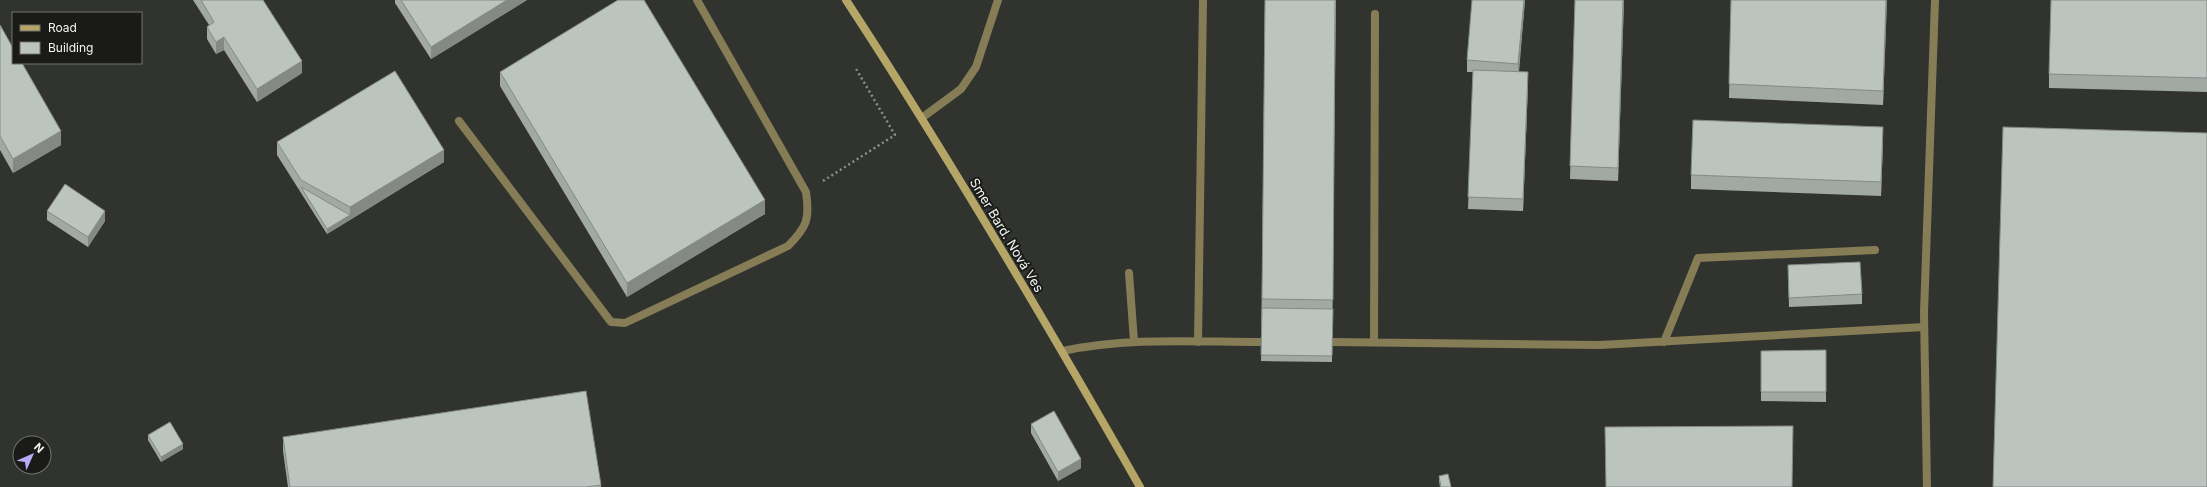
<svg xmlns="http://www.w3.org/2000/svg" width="2207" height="487" font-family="Inter,sans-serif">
  <rect width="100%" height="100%" fill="#31342e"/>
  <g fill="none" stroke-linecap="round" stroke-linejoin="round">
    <!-- path -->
    <path stroke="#8b8e89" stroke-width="2.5" stroke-dasharray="2 3" stroke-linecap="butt" d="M823,181L895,135L855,67"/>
    <!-- lane -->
    <path stroke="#867d56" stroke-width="8" d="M923,117L961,89L976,67L998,0
      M459,121L611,322L625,323L788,246C807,227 810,219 806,192L697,0
      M1129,273L1134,341
      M1198,342L1203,0
      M1332,342L1600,345L1924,327
      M1374,342L1375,14
      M1664,342L1698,258L1875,250
      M1063,351C1128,337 1195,342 1261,342
      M1927,487L1924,313L1935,0"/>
    <!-- secondary -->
    <path stroke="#b5a667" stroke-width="8" d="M846,0C950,159 1046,322 1140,487"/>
  </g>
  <!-- wall -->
  <path fill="#a2a9a5" d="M193,0H263L302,73L257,102L224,50L216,54L207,39V27L209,25Z
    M395,0H527L431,59L395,3Z
    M1265,0H1336L1332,362L1261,361Z
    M1525,0L1519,72L1528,85L1523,211L1468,209L1473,72H1467V60Z
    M1575,0H1624L1618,181L1570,179Z
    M1731,0H1887L1883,105L1729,98Z
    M2207,0V92L2049,88V74Z
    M0,25L61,145L13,173L0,150Z
    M500,72L765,214L627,297L500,86Z
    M1883,141L1881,196L1691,189V175Z
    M277,142L444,162L327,234L277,155Z
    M47,211L105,221L88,247L47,220Z
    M1788,265L1862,294V304L1789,307Z
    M1826,350V402L1761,401V351Z
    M1031,424L1081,468L1058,481L1031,433Z
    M148,435L183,449L161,462L148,440Z
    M283,437L601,485V487H288L283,451Z
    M1439,476L1451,487H1440L1439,481Z"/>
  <!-- shaded-wall -->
  <path fill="#848986" d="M507,0H527L431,59V47Z
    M1524,0H1525L1518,76V64Z
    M1623,0H1624L1618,181V168Z
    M1886,0H1887L1883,105V91Z
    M224,37V50L216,54V42Z
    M302,61V73L257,102V89Z
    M1528,72V85L1523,211V199Z
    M1883,127V141L1881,196V182Z
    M61,131V145L13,173V159Z
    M444,150V162L350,220V207Z
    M765,200V214L627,297V283Z
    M105,211V221L88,247V237Z
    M350,215V220L327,234V229Z
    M183,444V449L161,462V457Z
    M1081,459V468L1058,481V472Z"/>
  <!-- building -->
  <path fill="#bcc4c0" stroke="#848986" d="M201,0H263L302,61L257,89L224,37L216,42L207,27L214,22Z
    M401,0H507L431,47Z
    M618,0H644L765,200L627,283L500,72Z
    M1265,0H1335L1333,300L1262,299Z
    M1472,0H1524L1518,64L1467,60Z
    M1575,0H1623L1618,168L1570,166Z
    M1731,0H1886L1883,91L1729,84Z
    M2051,0H2207V78L2049,74Z
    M0,25L13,48V63H22L61,131L13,159L0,136Z
    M1473,70L1528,72L1523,199L1468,197Z
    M395,71L444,150L350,207L301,180L277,142Z
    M1693,120L1883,127L1881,182L1691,175Z
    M2003,127L2207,133V487H1993Z
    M65,184L105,211L88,237L47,211Z
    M301,187L350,215L327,229Z
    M1860,262L1862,294L1789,298L1788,265Z
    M1262,308L1333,309L1332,356L1261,355Z
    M1826,350V392H1761V351Z
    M586,391L601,485L586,487H290L283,437Z
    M1054,411L1081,459L1058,472L1031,424Z
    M170,422L183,444L161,457L148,435Z
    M1793,426L1792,487H1606L1605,427Z
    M1448,474L1451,487H1441L1439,476Z"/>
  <g text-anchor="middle" stroke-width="4" stroke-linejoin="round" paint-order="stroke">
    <!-- street labels -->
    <g font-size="13" fill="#f2f4f0" stroke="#1a1b19">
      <text transform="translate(1007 235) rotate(59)" y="5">Smer Bard. Nová Ves</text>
    </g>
  </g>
  <!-- legend -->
  <rect x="12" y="12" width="130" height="52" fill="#1a1b19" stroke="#70726f"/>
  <rect x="20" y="25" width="20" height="6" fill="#b5a667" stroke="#70726f"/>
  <text x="48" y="32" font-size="12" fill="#f2f4f0">Road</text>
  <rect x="20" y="42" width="20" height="12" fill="#bcc4c0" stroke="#70726f"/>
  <text x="48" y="52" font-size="12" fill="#f2f4f0">Building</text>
  <!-- north arrow -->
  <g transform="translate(32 455) rotate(45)"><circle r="19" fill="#1a1b19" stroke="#70726f"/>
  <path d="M0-3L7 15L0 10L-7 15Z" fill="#b6acf8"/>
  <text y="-6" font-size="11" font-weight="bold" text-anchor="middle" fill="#f2f4f0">N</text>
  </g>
</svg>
